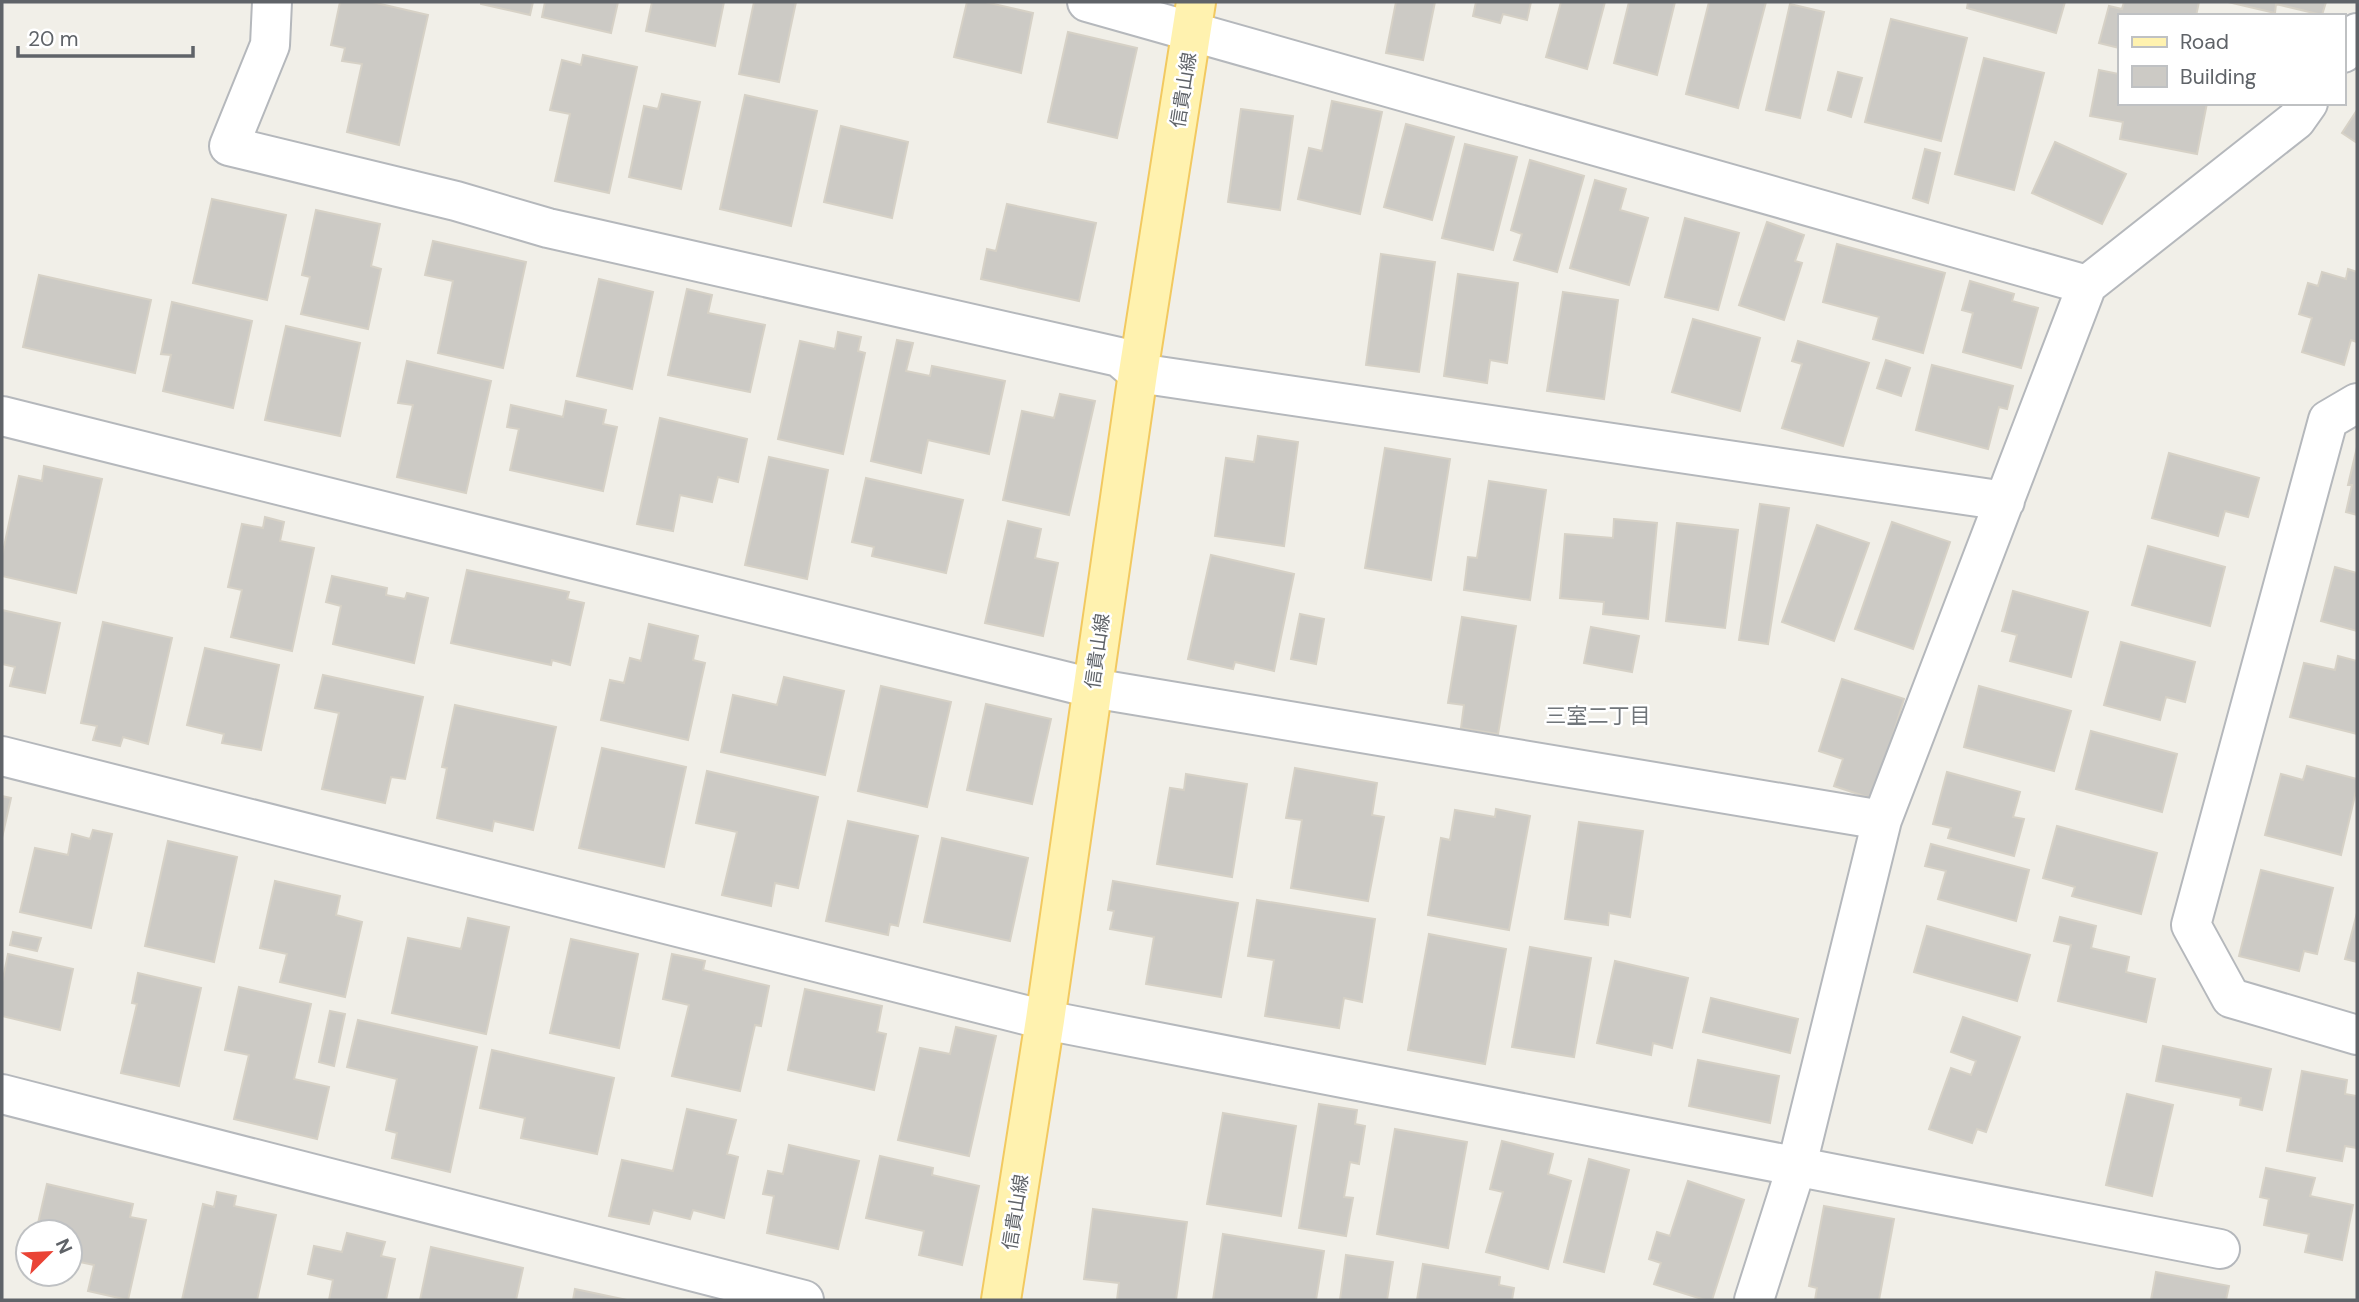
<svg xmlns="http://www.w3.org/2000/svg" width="2359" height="1302" font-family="'DM Sans','Noto Sans JP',sans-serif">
  <rect width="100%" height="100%" fill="#f1efe8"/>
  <!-- building -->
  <path fill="#cccac5" stroke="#d6d1c6" stroke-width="2" d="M340,2H372L428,15L399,145L347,132L362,64L342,61L345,48L331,45Z
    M481,2H533L530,15L481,4Z
    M545,2H618L611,33L542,17Z
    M652,2H724L715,46L646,31Z
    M754,2H796L779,82L739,74Z
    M967,2H985L1033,13L1021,73L954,57Z
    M1396,2H1435L1423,60L1386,53Z
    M1476,2H1531L1527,20L1503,14L1500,23L1473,16Z
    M1561,2H1605L1587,69L1546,57Z
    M1629,2H1675L1657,75L1614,63Z
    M1709,2H1766L1738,108L1686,94Z
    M1968,2H2065L2056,33L1967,8Z
    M2124,2H2199L2196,16H2119V48L2099,43L2109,6L2122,9Z
    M2228,2H2326L2322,15L2276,4L2275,13Z
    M1790,4L1824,12L1800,118L1766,110Z
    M1891,19L1967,38L1941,141L1865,122Z
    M1068,32L1137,48L1117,138L1048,122Z
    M583,55L637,67L609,193L555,181L570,114L550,110L562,60L581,65Z
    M1984,58L2044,73L2014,190L1955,174Z
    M2099,70L2119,74V103H2207L2197,154L2120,139L2123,122L2090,116Z
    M1838,72L1862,78L1851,117L1828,110Z
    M662,94L700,102L681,189L629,177L644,106L658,109Z
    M745,95L817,111L791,226L720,209Z
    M1332,101L1382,112L1360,214L1298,199L1309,148L1322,151Z
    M1241,109L1293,116L1280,210L1228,202Z
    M2357,110V143L2342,133Z
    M1406,124L1454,137L1432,220L1384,207Z
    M841,126L908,142L892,218L824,202Z
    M2055,142L2126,174L2102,224L2032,193Z
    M1465,144L1517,157L1493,250L1442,238Z
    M1925,149L1940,153L1928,203L1913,198Z
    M1530,160L1584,176L1557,272L1514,260L1522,234L1511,230Z
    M1595,180L1626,189L1620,210L1648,218L1629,285L1570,268Z
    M212,199L286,215L267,300L193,283Z
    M1007,204L1096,223L1079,301L981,279L987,249L996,251Z
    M316,210L380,224L371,266L381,269L368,329L301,314L310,277L302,275Z
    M1685,218L1739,233L1718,310L1665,297Z
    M1767,222L1804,235L1795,261L1802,263L1784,320L1739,305Z
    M433,241L526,262L503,368L438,353L453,281L425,275Z
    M1837,244L1945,273L1923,353L1873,339L1879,317L1823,302Z
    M1381,254L1435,262L1419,372L1366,365Z
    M2348,269L2357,272V342L2351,340L2344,365L2302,352L2312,318L2299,314L2308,283L2318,286L2322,272L2346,279Z
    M1458,274L1518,283L1507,363L1490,360L1487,383L1444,376Z
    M39,275L151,300L135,373L23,347Z
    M599,279L653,292L632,389L577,376Z
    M1970,281L2014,294L2012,301L2038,308L2021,368L1963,352L1973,313L1962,310Z
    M687,289L712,295L708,313L765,325L750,392L668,375Z
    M1563,292L1618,300L1604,399L1547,391Z
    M172,302L252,321L233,408L163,391L171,355L161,354Z
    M1693,319L1760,338L1740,411L1672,392Z
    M286,326L360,343L340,436L265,420Z
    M838,332L861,337L858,351L865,353L843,454L778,439L800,341L835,349Z
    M897,340L913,343L906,371L930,376L932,366L1005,381L989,454L928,440L921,473L871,461Z
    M1798,341L1869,363L1843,446L1782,428L1802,364L1792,361Z
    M1886,360L1910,368L1901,396L1877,388Z
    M407,361L491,381L466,493L397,477L413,405L398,403Z
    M1932,365L2013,386L2007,409L1999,407L1988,449L1916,430Z
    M1060,394L1095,401L1069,515L1003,500L1022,411L1054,418Z
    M566,401L606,410L603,424L617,427L603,491L510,470L519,429L507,427L511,405L563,417Z
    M660,418L747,439L738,482L718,477L712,502L680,495L673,531L637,524Z
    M1258,436L1298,442L1284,546L1215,536L1226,458L1254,462Z
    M2357,447V515L2346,512L2352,485H2348Z
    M1385,448L1450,459L1431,580L1365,568Z
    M2169,453L2259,478L2248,517L2225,511L2218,536L2152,518Z
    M769,457L828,470L807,579L745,565Z
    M44,466L102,479L76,593L2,576V556L19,476L42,481Z
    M866,478L963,500L946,573L872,556L874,547L852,542Z
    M1489,481L1546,490L1530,600L1464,590L1468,557L1477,558Z
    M1760,504L1789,508L1768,644L1739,640Z
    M265,517L284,522L280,541L314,548L292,651L231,637L242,590L228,587L242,524L263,528Z
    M1614,519L1657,523L1648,619L1603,614L1604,602L1560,598L1565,534L1613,538Z
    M1008,521L1041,529L1035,558L1058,563L1043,636L985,623Z
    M1892,522L1950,542L1913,649L1855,629Z
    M1677,523L1738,530L1725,628L1666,621Z
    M1817,525L1869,543L1834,641L1782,622Z
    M2148,546L2225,567L2210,626L2132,605Z
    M1211,555L1294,574L1274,671L1235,662L1233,669L1188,659Z
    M2335,567L2357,573V631L2321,621Z
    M467,570L569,592L567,599L584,603L570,665L552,660L551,665L451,643Z
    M332,576L387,588L386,595L405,599L407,593L428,598L414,663L333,644L341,606L326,602Z
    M2013,591L2088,612L2071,677L2010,661L2017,635L2002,631Z
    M2,610L60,623L45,693L10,686L15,667L2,664Z
    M1300,614L1324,619L1316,664L1291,659Z
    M1462,617L1516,626L1498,734L1461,728L1464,705L1448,703Z
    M103,622L172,638L148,744L123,737L120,746L93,740L97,726L81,723Z
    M649,624L698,636L693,660L705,663L688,740L601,720L610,680L624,683L630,658L641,661Z
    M1591,627L1639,636L1632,672L1584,663Z
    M2121,642L2195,662L2185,702L2166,697L2160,720L2104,705Z
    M205,648L279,665L261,750L222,743L224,734L187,725Z
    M2338,656L2357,661V734L2290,717L2304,663L2335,670Z
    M323,675L423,697L405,779L391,777L385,803L322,789L339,713L315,708Z
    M784,677L844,691L825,775L721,752L733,695L777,705Z
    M1842,679L1904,699L1873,799L1834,786L1843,759L1819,751Z
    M881,686L951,702L927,807L858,791Z
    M1979,686L2071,711L2054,771L1964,747Z
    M986,704L1051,719L1032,804L967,790Z
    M455,705L556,727L533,830L494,821L492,831L437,818L447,768L442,767Z
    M2091,731L2177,754L2162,812L2076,789Z
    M602,748L686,767L664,867L579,848Z
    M2307,766L2357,779V787L2341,855L2265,835L2281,774L2303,780Z
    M1295,768L1377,783L1372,815L1384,817L1368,901L1291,888L1302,820L1286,818Z
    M707,771L818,797L798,888L775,883L771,906L722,895L737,832L696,823Z
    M1947,772L2020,792L2013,817L2024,819L2014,856L1948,838L1951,828L1933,824Z
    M1186,774L1247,784L1232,877L1157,864L1170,788L1184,790Z
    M2,796L11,798L2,838Z
    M1496,809L1530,816L1509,930L1428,915L1441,838L1450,840L1455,810L1495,817Z
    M848,821L918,836L898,926L890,924L888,935L826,921Z
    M1579,822L1643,831L1630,917L1609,913L1608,925L1565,919Z
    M2057,826L2157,853L2141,914L2072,896L2075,887L2043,878Z
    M93,830L112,834L91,928L20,912L35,848L68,855L72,834L90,839Z
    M942,838L1028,858L1010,941L924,922Z
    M168,841L237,857L214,962L145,946Z
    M1931,844L2029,870L2016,921L1938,899L1946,871L1925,866Z
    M2261,870L2333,888L2317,954L2304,951L2299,971L2239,956Z
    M275,881L340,896L336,915L362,922L345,997L280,982L287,954L260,948Z
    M1113,881L1238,903L1221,997L1146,984L1154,937L1110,929L1114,911L1108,910Z
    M1257,900L1375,919L1362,1002L1344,998L1339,1028L1265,1016L1274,960L1248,956Z
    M2357,913V962L2345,959Z
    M2060,917L2096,926L2091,948L2129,957L2126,972L2155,979L2146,1022L2058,1001L2071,945L2054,941Z
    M468,918L509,927L486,1034L392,1013L408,938L461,949Z
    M1927,926L2030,955L2017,1001L1914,972Z
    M13,932L41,938L37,951L10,945Z
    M1429,934L1506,949L1485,1064L1408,1050Z
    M571,939L638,954L619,1048L550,1033Z
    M1530,947L1591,958L1574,1057L1512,1047Z
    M8,954L73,969L60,1030L2,1016V983Z
    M672,954L705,961L703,970L769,986L761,1026L755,1025L740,1091L672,1076L689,1005L663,999Z
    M1615,961L1688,978L1672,1048L1653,1043L1651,1055L1597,1043Z
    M138,973L201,988L179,1086L121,1073L137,1004L132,1003Z
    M239,987L311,1004L294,1079L329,1087L317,1139L234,1119L249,1055L225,1050Z
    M805,989L882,1006L877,1032L886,1034L874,1090L788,1070Z
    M1711,998L1798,1019L1790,1053L1703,1032Z
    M330,1011L345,1014L334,1066L319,1062Z
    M1963,1017L2020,1037L1986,1132L1977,1129L1972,1143L1929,1129L1951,1068L1971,1075L1976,1061L1951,1052Z
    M358,1020L477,1047L450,1172L392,1158L397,1133L386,1130L397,1079L347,1067Z
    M956,1027L996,1036L969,1156L898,1140L920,1048L950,1054Z
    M2163,1046L2271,1069L2262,1110L2240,1105L2241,1098L2156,1081Z
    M492,1050L614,1078L597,1154L521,1138L525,1118L480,1108Z
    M1698,1060L1779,1076L1770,1123L1689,1106Z
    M2302,1071L2347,1080L2345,1094L2357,1096V1148L2345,1146L2342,1161L2287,1151Z
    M2127,1094L2173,1105L2152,1196L2106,1185Z
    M1319,1104L1357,1110L1355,1124L1365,1126L1359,1164L1350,1162L1344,1197L1353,1198L1346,1236L1299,1228Z
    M687,1109L736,1120L727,1154L738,1157L724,1218L693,1210L690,1219L653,1210L649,1224L609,1216L622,1160L673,1171Z
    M1223,1113L1296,1126L1281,1216L1207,1204Z
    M1395,1129L1467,1142L1448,1248L1377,1234Z
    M1502,1141L1553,1154L1548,1174L1571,1181L1548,1269L1486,1252L1503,1192L1490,1189Z
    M789,1145L859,1161L838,1249L767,1233L774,1196L763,1194L768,1171L783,1174Z
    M880,1156L933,1168L932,1175L979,1186L962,1265L919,1255L924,1231L866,1218Z
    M1589,1159L1629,1170L1604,1272L1564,1262Z
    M2266,1168L2315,1178L2310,1196L2353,1205L2342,1260L2305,1252L2309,1234L2264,1225L2269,1199L2260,1197Z
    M1688,1181L1744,1200L1712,1300H1705L1654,1284L1661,1263L1649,1259L1657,1232L1670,1236Z
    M47,1184L133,1204L130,1217L146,1220L128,1300L88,1291L94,1265L70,1260V1232H36Z
    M217,1192L236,1196L234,1206L276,1215L257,1300H182L203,1204L214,1207Z
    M1824,1206L1894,1219L1879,1300H1815L1817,1288L1809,1286Z
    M1093,1209L1187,1222L1176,1300H1117L1119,1283L1084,1279Z
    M347,1233L385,1242L381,1256L395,1259L386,1300H329L333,1280L308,1274L314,1246L342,1252Z
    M1223,1234L1324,1251L1316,1300H1213Z
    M431,1247L523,1268L516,1300H420Z
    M1346,1255L1393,1262L1387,1300H1340Z
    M1423,1264L1500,1277L1499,1285L1514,1288L1512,1300H1417Z
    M2156,1272L2229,1286L2226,1300H2151Z
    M575,1289L627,1300H573Z"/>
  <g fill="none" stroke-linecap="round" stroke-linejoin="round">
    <!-- minor casing -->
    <g stroke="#b5b8bc" stroke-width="42">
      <path id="minor" d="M272,2L270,45L229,146L456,201L548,228L1119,357L1138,373L2005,501
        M1087,2L2087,285
        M2343,53L2357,33
        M2357,403L2328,420L2191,925L2231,998L2357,1035
        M2,416L1092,688L1882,820
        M2,756L1045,1020L2220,1249
        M2,1094L804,1300
        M1754,1300L1797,1165L1882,820L2087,285L2296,120L2308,103"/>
    </g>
    <!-- major casing -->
    <g stroke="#f2c960" stroke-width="42">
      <path id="major" d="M1001,1300L1045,1020L1138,373L1196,2"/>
    </g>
    <!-- minor -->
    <use href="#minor" stroke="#fff" stroke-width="38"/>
    <!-- major -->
    <use href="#major" stroke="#fff2af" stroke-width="38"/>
  </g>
  <g text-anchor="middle" stroke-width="5" stroke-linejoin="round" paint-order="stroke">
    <!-- street labels -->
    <g font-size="19" fill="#5f6368" stroke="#fff">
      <text transform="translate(1183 90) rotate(-81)" y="7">信貴山線</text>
      <text transform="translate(1097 651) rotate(-82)" y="7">信貴山線</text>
      <text transform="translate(1015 1212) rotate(-81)" y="7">信貴山線</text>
    </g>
    <!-- neighbourhood labels -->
    <g font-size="21" fill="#70757a" stroke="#fff">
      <text x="1598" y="723">三室二丁目</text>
    </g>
  </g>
  <!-- border -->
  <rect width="2359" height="1302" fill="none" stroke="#5f6368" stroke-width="7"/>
  <!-- legend -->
  <rect x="2118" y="14" width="228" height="91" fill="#ffffff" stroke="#bfc1c3" stroke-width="2"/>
  <rect x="2132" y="37" width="35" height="10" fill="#fff2af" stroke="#bfc1c3" stroke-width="2"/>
  <text x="2180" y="49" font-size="21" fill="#5f6368">Road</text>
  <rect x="2132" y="66" width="35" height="21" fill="#cccac5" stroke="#bfc1c3" stroke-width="2"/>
  <text x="2180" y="84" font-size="21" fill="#5f6368">Building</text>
  <!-- north arrow -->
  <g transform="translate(49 1253) rotate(66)"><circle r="33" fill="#ffffff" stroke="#bfc1c3" stroke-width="2"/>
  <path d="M0-5L12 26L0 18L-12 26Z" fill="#ea4335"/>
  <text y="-10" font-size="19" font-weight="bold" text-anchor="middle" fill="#5f6368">N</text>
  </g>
  <!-- scale -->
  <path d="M18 46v10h175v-10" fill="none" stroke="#5f6368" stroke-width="3.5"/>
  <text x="28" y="46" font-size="21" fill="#5f6368" stroke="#ffffff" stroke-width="5" paint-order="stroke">20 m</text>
</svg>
